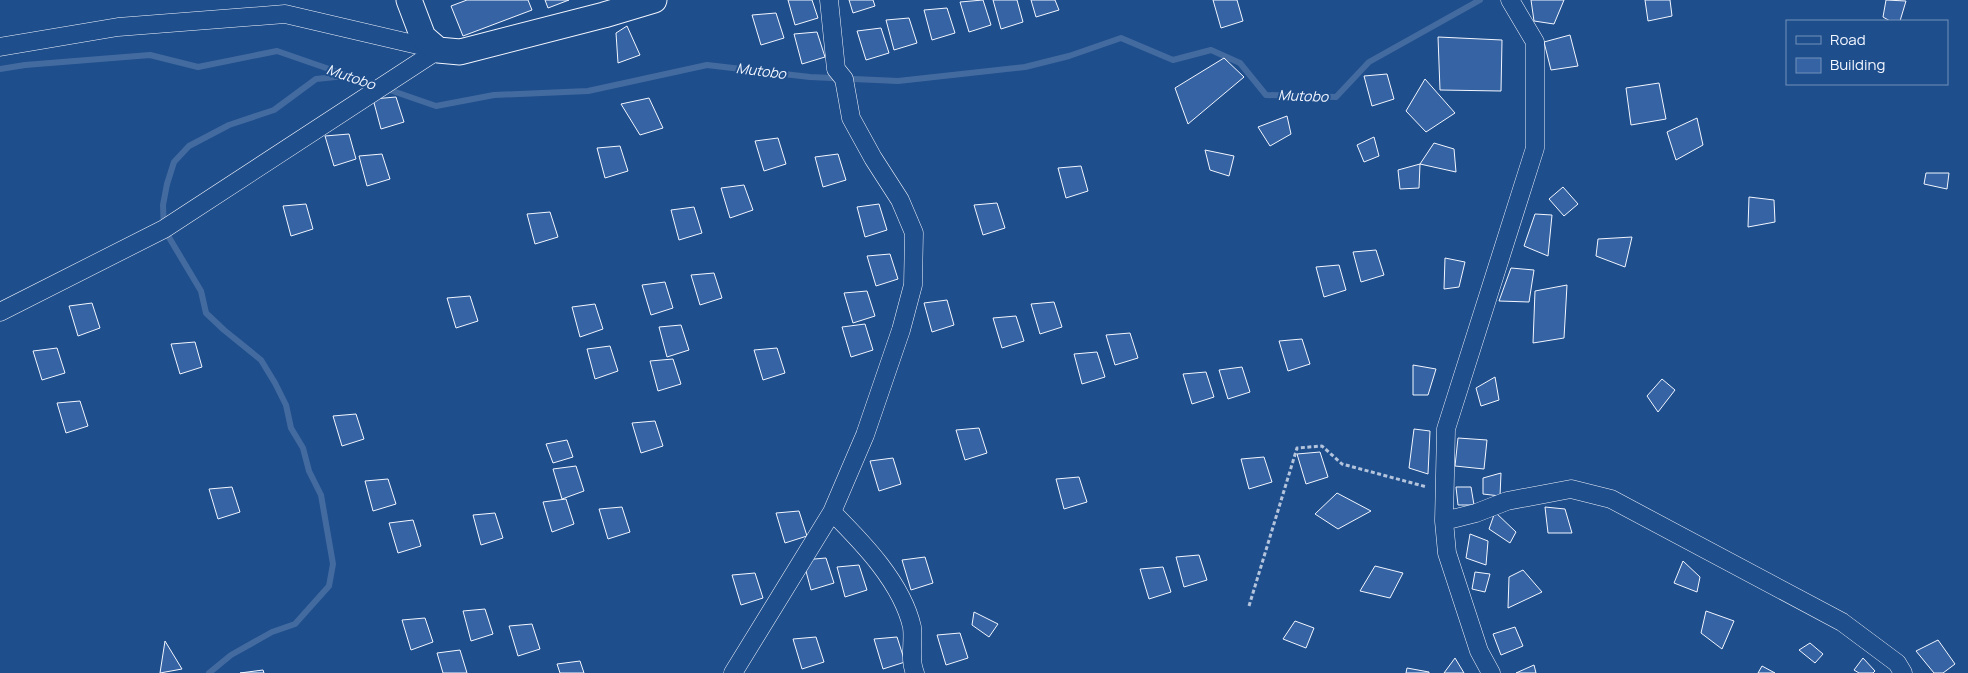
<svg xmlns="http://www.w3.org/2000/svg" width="1968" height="673" font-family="Manrope,sans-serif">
  <rect width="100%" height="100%" fill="#1f4e8c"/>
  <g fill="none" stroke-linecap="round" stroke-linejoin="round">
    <!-- stream -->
    <path stroke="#446ba0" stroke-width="6" d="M0,69L25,65L150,55L198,67L277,51L436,106L494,95L588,91L707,65L810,77L898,81L1025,67L1069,56L1121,38L1173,60L1211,50L1240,63L1266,95L1336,97L1369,62L1480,0
      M209,673L231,655L272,632L295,624L329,586L333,564L321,495L309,471L303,448L291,428L286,405L275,383L261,360L224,330L206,313L201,291L164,229L163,205L167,184L174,162L189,146L229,125L274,110L316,79L345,76"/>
  </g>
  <!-- building -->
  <path fill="#3563a3" stroke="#f2f6ff" d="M467,0H528L532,10L463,36L451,6Z
    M545,0H569L548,8Z
    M788,0H812L818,18L795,25Z
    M849,0H873L875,6L853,13Z
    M983,0L991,25L969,32L960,2Z
    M993,0H1017L1023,22L1001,29Z
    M1031,0H1055L1059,10L1036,17Z
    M1213,0H1237L1243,21L1221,28Z
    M1531,0H1564L1554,24L1534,21Z
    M1645,0H1670L1672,16L1648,21Z
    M1886,0L1906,1L1900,21H1890L1883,17Z
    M947,8L955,33L932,40L924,10Z
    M776,13L784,38L761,45L752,15Z
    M909,18L917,43L894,50L886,20Z
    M627,26L640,55L618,63L616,33Z
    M881,28L889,53L866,60L857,31Z
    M817,32L825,57L802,64L794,34Z
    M1570,35L1578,66L1551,70L1544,42Z
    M1438,37L1502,40L1501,91L1440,90Z
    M1224,58L1244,77L1188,124L1175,88Z
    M1387,74L1394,99L1372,106L1364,76Z
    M1425,79L1455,113L1426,132L1406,111Z
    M1659,83L1666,119L1631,125L1626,88Z
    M396,97L404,122L381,129L373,99Z
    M649,98L663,128L640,135L621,104Z
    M1287,116L1291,134L1270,146L1258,127Z
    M1697,118L1703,145L1676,160L1667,132Z
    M349,134L356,159L334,166L325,136Z
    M1374,137L1379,156L1364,162L1357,145Z
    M778,138L786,164L764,171L755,141Z
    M1434,143L1454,149L1456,172L1420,164Z
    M620,146L628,171L605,178L597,148Z
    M1205,150L1234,156L1229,176L1210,170Z
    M382,154L390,179L367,186L359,156Z
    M838,154L846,180L823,187L815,157Z
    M1420,164L1419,188L1400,189L1398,170Z
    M1081,166L1088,191L1066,198L1058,168Z
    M1926,173H1949L1947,189L1924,184Z
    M744,185L753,210L730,218L721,188Z
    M1563,187L1578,204L1564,216L1549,199Z
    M1749,197L1774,200L1775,222L1748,227Z
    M997,203L1005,228L983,235L974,205Z
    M306,204L313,229L291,236L283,206Z
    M879,204L887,230L865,237L857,207Z
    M694,207L702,233L679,240L671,210Z
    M550,212L558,237L535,244L527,214Z
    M1535,214L1552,215L1548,256L1524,246Z
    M1632,237L1625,267L1596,256L1598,239Z
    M1376,250L1384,275L1361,282L1353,252Z
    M890,254L898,279L876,286L867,256Z
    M1445,258L1465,262L1459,287L1444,289Z
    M1339,265L1346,290L1324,297L1316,267Z
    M1511,268L1534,270L1529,302L1499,301Z
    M714,273L722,298L700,305L691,275Z
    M665,282L673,308L651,315L642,285Z
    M1567,285L1564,338L1533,343L1535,291Z
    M867,291L875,316L853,323L844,293Z
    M470,296L478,321L456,328L447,298Z
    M947,300L954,325L932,332L924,303Z
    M1054,302L1062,327L1040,334L1031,304Z
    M92,303L100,328L78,336L69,306Z
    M595,304L603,329L580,337L572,307Z
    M1016,316L1024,341L1002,348L993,318Z
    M865,324L873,350L851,357L842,327Z
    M681,325L689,350L667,357L659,327Z
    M1130,333L1138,358L1115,365L1106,335Z
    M1302,339L1310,364L1288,371L1279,341Z
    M195,342L202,367L180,374L171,344Z
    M610,346L618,371L595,379L587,349Z
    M57,348L65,373L42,380L33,351Z
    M777,348L785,373L763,380L754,350Z
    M1097,352L1105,377L1082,384L1074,354Z
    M673,359L681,384L658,391L650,361Z
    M1413,365L1436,369L1428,395H1413Z
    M1242,367L1250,392L1228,399L1219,370Z
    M1206,372L1214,397L1192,404L1183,374Z
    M1495,377L1499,400L1481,406L1476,388Z
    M1662,379L1675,390L1658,412L1647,396Z
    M80,401L88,426L66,433L57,403Z
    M356,414L364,439L342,446L333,416Z
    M655,421L663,446L641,453L632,423Z
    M979,428L987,453L965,460L956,430Z
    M1414,429L1430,431L1428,474L1409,468Z
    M1458,438L1487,440L1484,469L1455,466Z
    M567,440L573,457L553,463L546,444Z
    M1320,452L1328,477L1306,484L1297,454Z
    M1264,457L1272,482L1249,489L1241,459Z
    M893,458L901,484L879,491L870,461Z
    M576,466L584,491L562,499L553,469Z
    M1501,473L1500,496L1483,494V478Z
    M1079,477L1087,502L1064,509L1056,479Z
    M388,479L396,504L373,511L365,481Z
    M232,487L240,512L218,519L209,489Z
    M1456,487H1471L1474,505H1458Z
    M1337,493L1371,511L1338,529L1315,514Z
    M566,499L574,524L552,532L543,502Z
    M622,507L630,532L608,539L599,509Z
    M1545,507L1565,509L1572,533H1548Z
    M799,511L807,536L785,543L776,513Z
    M1495,512L1516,532L1510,543L1489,529Z
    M495,513L503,538L481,545L473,515Z
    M413,520L421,546L398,553L389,523Z
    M1470,534L1488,541L1486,565L1466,558Z
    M1199,555L1207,580L1184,587L1176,557Z
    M925,557L933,583L911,590L902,560Z
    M826,558L834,583L811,590L803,560Z
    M1683,561L1700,577L1697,592L1674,583Z
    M859,565L867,590L845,597L837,567Z
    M1375,566L1403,573L1390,598L1360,591Z
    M1163,567L1171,592L1149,599L1140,569Z
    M1523,570L1542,592L1508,608L1509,577Z
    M1475,572L1490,574L1485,592L1472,589Z
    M755,573L763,598L741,605L732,575Z
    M485,609L493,634L471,641L463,611Z
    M1706,611L1734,621L1722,649L1701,633Z
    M974,612L998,624L989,637L972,625Z
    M425,618L433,642L411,650L402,620Z
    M1295,621L1314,628L1306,648L1283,639Z
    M532,624L540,649L518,656L509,626Z
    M1515,627L1523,646L1501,655L1493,634Z
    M960,633L968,658L946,665L937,635Z
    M816,637L824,662L802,669L793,639Z
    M897,637L905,662L883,669L874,639Z
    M1938,640L1955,664L1943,673H1934L1916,651Z
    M165,641L182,669L160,673Z
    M1810,643L1823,654L1815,663L1799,650Z
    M460,650L467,673H443L437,653Z
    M1455,658L1464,673H1444Z
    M1863,658L1875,671L1873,673H1859L1854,670Z
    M580,661L584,673H560L557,664Z
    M1534,665L1536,673H1516Z
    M1762,666L1775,673H1758Z
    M1407,668L1429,672V673H1406Z
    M263,670L264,673H240Z"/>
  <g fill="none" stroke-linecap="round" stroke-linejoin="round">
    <!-- street casing -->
    <g stroke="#f2f6ff" stroke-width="19">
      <path id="street" d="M0,47L118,27L285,14L435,49
        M0,312L164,229L438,50
        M832,512C863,543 902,583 912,627C914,642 909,660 915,673
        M1444,521L1476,513L1507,501L1571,489L1611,499L1842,622L1897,663L1903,673
        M733,673L832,512L865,435L901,330L913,285L914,233L900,200L873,158L851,118L844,79L836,69L829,0
        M1491,673L1479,651L1447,553L1444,521L1446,429L1535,148V42L1510,0"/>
    </g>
    <!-- secondary casing -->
    <g stroke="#f2f6ff" stroke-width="27">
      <path id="secondary" d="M409,0L423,37L438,50L460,52L604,15L654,0"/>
    </g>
    <!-- path -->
    <path stroke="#b3c4dc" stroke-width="3" stroke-dasharray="4 2.5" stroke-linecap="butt" d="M1249,606L1297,448L1322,446L1342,464L1427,487"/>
    <!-- street -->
    <use href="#street" stroke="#1f4e8c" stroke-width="18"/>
    <!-- secondary -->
    <use href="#secondary" stroke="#1f4e8c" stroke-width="25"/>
  </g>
  <g text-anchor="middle" stroke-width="4" stroke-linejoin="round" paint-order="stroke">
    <!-- water labels -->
    <g font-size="14" font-style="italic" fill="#f2f6ff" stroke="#1f4e8c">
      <text transform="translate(761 71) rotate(7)" y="5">Mutobo</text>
      <text transform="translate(351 77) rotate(19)" y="5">Mutobo</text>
      <text transform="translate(1303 96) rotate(2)" y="5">Mutobo</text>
    </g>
  </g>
  <!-- legend -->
  <rect x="1786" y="20" width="162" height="65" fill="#1f4e8c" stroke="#7391ba"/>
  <rect x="1796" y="36" width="25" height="8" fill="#1f4e8c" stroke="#7391ba"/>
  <text x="1830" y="45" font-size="15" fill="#f2f6ff">Road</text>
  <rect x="1796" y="58" width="25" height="15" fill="#3563a3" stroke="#7391ba"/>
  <text x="1830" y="70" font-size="15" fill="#f2f6ff">Building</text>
</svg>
